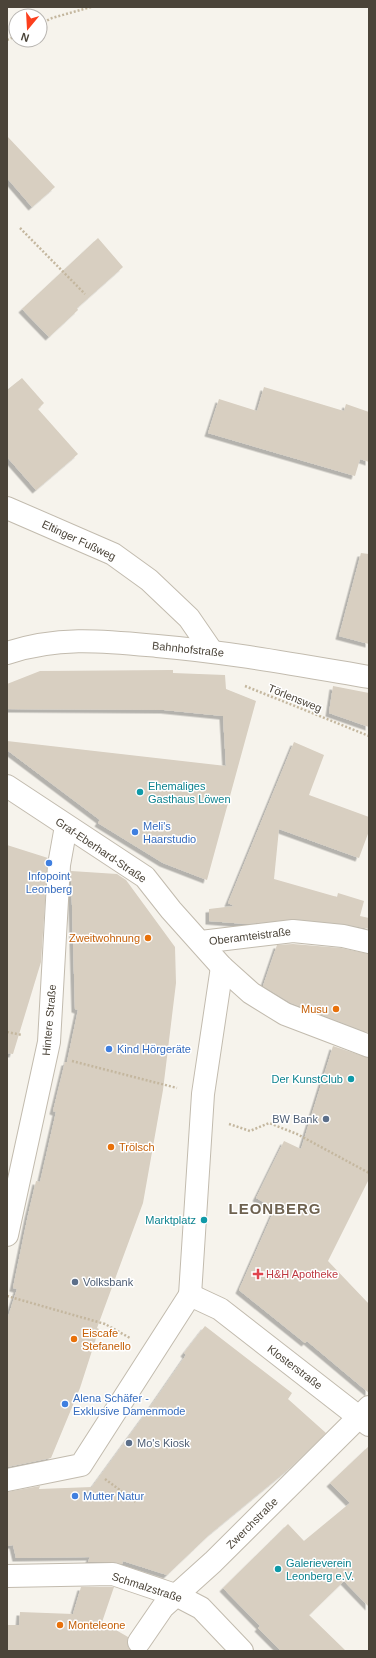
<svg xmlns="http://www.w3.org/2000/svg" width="376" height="1658" font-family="Arial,sans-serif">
  <defs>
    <filter id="shadow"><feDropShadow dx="-3.5" dy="3.5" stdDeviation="0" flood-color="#0004"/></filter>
  </defs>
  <rect width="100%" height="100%" fill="#f6f3ec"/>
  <!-- building -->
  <path fill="#d8cfc1" filter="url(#shadow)" d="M7,136L55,187L32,207L7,178Z
    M98,238L123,267L77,308L78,310L49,337L22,309Z
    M22,378L44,403L38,409L78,454L36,490L7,457V390Z
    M264,387L344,411L346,404L369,412V462L360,459L355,476L208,433L219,399L257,411Z
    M361,553L369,554V644L339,636Z
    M173,670V673L225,675L226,689L256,701L207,880L163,863L98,823L100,820L7,750V741L226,766L223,716L164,710L7,709V684L40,671Z
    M333,686L369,693V727L329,713Z
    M294,742L324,755L309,795L369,817V831L359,858L279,829L274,879L337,897L338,893L364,901L360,916L369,918V929L344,924L294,919L246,924L209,921V909L234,906L228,903Z
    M7,845L48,858L41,962L13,1054L7,1053Z
    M71,871L117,874L126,880L175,947L176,983L163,1090L143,1203L97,1328L99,1329L80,1388L51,1458L7,1467V1320L17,1289L13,1288L28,1215L36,1181L40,1182L56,1112L53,1111L65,1062H67L78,1010L75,1009Z
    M293,944L341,948L369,954V1033L291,1003L263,986L277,945Z
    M333,1046L369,1058V1179L328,1261L369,1304V1393L307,1341L305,1343L239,1290L275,1208L256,1198L284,1141L301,1149Z
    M205,1326L292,1393L288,1399L326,1433L290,1468L211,1533L167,1575L123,1561L122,1564L113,1562H88L90,1557L16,1558L13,1545L7,1546V1492L40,1486L39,1489L92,1487L146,1413L186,1355L184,1353Z
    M369,1446V1607L344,1581L309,1615L346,1651H281L258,1628L260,1626L223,1588L288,1524L304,1541L350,1503L330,1483Z
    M81,1587H114L100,1628L109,1626L128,1637V1647L131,1651H7V1625H19L20,1612L73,1614Z"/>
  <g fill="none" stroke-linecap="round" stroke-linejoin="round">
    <!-- pedestrian casing -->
    <g stroke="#c2bbae" stroke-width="24">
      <path id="pedestrian" d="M7,1235L49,1042L59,865L66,826
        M190,1295L203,1094L222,967"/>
    </g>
    <!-- minor casing -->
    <g stroke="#c2bbae" stroke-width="24">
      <path id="minor" d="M7,508L113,554L149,580L189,618L211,650
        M7,786L145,877L171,910L222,967L251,993L285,1014L369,1046
        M201,942L293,931L343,936L369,942
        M7,1480L81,1465L190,1295L220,1309L369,1425
        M7,1576L113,1574L178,1596L201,1608L242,1651
        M139,1642L163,1607L213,1562L369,1407"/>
    </g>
    <!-- tertiary casing -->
    <g stroke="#c2bbae" stroke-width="24">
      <path id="tertiary" d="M7,653C59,636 103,641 157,646C228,652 298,665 369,677"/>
    </g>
    <!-- path -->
    <path stroke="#c4b79f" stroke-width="2.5" stroke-dasharray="2 2" stroke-linecap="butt" d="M40,24L52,18L91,7
      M7,40L16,36
      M20,228L85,294
      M245,686L369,736
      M7,1032L22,1035
      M72,1061L177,1088
      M229,1124L250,1131L269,1123L297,1134L369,1173
      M7,1296L105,1324L130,1338
      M105,1479L136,1502"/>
    <!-- pedestrian -->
    <use href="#pedestrian" stroke="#fff" stroke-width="22"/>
    <!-- minor -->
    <use href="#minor" stroke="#fff" stroke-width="22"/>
    <!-- tertiary -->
    <use href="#tertiary" stroke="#fff" stroke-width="22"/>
  </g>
  <!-- markers -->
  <g fill="#0f9aa8" stroke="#fff" stroke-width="1.5">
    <circle cx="140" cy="792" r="4"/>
    <circle cx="351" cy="1079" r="4"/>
    <circle cx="204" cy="1220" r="4"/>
    <circle cx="278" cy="1569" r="4"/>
  </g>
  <g fill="#3f7fe0" stroke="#fff" stroke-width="1.5">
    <circle cx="135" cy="832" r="4"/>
    <circle cx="49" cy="863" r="4"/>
    <circle cx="109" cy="1049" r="4"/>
    <circle cx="65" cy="1404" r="4"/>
    <circle cx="75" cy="1496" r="4"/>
  </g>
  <g fill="#e8710a" stroke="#fff" stroke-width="1.5">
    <circle cx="148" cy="938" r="4"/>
    <circle cx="336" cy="1009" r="4"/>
    <circle cx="111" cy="1147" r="4"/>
    <circle cx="74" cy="1339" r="4"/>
    <circle cx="60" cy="1625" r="4"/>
  </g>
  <g fill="#5c6f8a" stroke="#fff" stroke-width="1.5">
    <circle cx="326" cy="1119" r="4"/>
    <circle cx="75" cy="1282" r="4"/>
    <circle cx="129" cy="1443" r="4"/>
  </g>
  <path fill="#e0444e" stroke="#fff" stroke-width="1.5" d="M256 1268h4v4h4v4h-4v4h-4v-4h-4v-4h4z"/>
  <g text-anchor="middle" stroke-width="3" stroke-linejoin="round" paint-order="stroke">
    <!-- street labels -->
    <g font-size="11" fill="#4b4439" stroke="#fff">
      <text transform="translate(79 540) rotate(25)" y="4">Eltinger Fußweg</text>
      <text transform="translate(188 649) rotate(6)" y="4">Bahnhofstraße</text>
      <text transform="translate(295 698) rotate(22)" y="4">Törlensweg</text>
      <text transform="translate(101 850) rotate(34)" y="4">Graf-Eberhard-Straße</text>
      <text transform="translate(250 936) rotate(-7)" y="4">Oberamteistraße</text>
      <text transform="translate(49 1020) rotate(-85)" y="4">Hintere Straße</text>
      <text transform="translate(295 1367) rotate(37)" y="4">Klosterstraße</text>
      <text transform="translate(252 1523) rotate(-45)" y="4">Zwerchstraße</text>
      <text transform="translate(147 1587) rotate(18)" y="4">Schmalzstraße</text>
    </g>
    <!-- culture labels -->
    <g font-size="11" fill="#0d838f" stroke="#fff" text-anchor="start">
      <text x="148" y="790">Ehemaliges<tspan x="148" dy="13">Gasthaus Löwen</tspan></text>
      <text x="343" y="1083" text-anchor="end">Der KunstClub</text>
      <text x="196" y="1224" text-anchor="end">Marktplatz</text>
      <text x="286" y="1567">Galerieverein<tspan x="286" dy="13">Leonberg e.V.</tspan></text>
    </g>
    <!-- shop labels -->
    <g font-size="11" fill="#366cbe" stroke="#fff" text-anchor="start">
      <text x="143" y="830">Meli's<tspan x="143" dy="13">Haarstudio</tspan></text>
      <text x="49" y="880" text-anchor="middle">Infopoint<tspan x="49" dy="13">Leonberg</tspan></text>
      <text x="117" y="1053">Kind Hörgeräte</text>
      <text x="73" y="1402">Alena Schäfer -<tspan x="73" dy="13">Exklusive Damenmode</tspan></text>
      <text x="83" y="1500">Mutter Natur</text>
    </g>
    <!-- food labels -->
    <g font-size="11" fill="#c56008" stroke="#fff" text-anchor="start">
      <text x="140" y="942" text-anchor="end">Zweitwohnung</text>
      <text x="328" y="1013" text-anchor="end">Musu</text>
      <text x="119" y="1151">Trölsch</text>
      <text x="82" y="1337">Eiscafe<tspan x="82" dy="13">Stefanello</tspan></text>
      <text x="68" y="1629">Monteleone</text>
    </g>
    <!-- service labels -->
    <g font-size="11" fill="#4e5e75" stroke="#fff" text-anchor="start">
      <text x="318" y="1123" text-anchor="end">BW Bank</text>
      <text x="83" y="1286">Volksbank</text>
      <text x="137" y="1447">Mo's Kiosk</text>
    </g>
    <!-- health labels -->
    <g font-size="11" fill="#be3a42" stroke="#fff" text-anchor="start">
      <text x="266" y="1278">H&amp;H Apotheke</text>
    </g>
    <!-- district labels -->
    <g font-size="15" font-weight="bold" letter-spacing="1" fill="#6e6250" stroke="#fff">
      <text x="275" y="1214">LEONBERG</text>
    </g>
  </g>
  <!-- border -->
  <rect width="376" height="1658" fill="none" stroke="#4b4439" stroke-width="16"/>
  <!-- north arrow -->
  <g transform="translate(28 28) rotate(198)"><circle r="19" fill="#ffffff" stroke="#b7b4b0"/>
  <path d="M0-3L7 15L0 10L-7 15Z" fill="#fc3f1d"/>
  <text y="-6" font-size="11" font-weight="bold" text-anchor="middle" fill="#4b4439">N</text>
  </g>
</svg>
